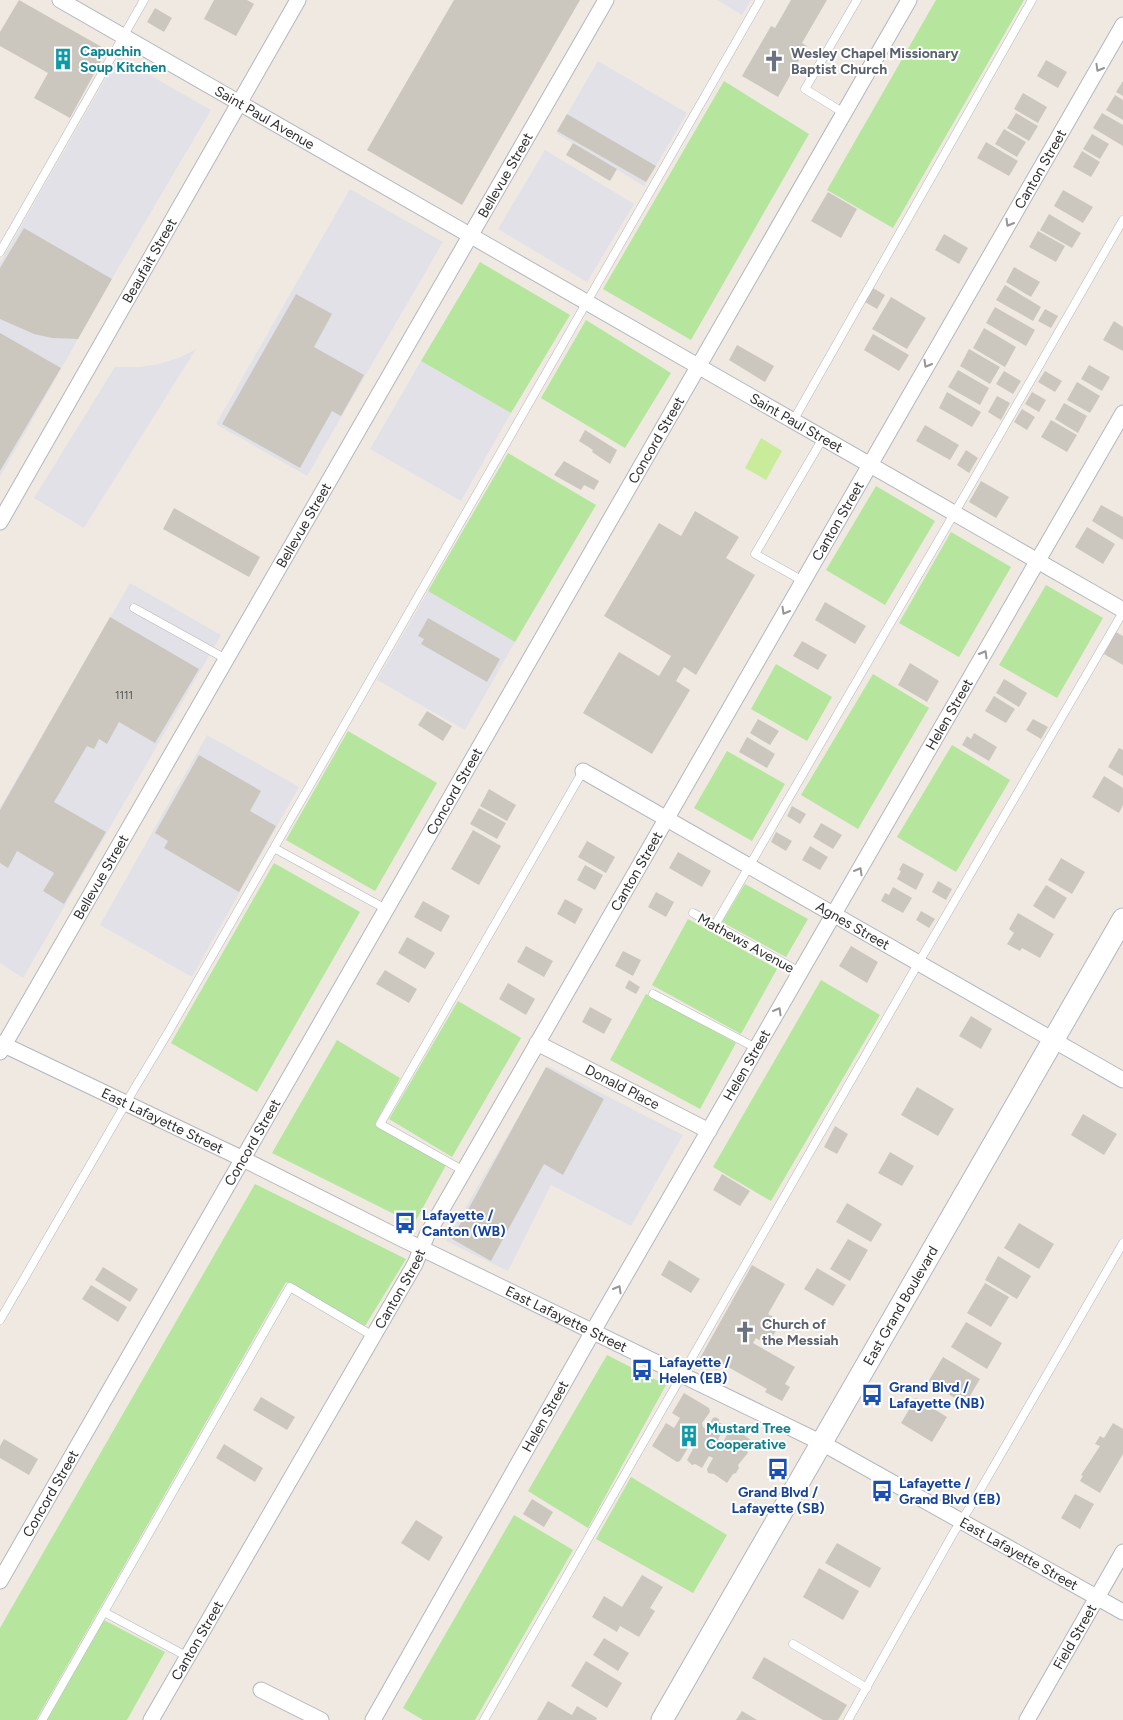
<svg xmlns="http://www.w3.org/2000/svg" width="1123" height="1720" font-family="Figtree,sans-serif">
  <rect width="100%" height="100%" fill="#efe9e1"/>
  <!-- industrial -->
  <path fill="#e3e1e8" d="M717,0H751L742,15Z
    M118,57L211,110L114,275L0,477V263Z
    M598,61L687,113L644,186L556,133Z
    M545,150L634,204L587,282L498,229Z
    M350,189L443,242L307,476L216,424Z
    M196,349L84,528L34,498L115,367H140L159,364L181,357Z
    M421,361L511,413L461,501L370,449Z
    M130,583L221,635L23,978L0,963V808Z
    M428,591L515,642L465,730L377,680Z
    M207,735L299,787L192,977L100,925Z
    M548,1066L683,1135L631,1226L551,1185L508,1271L446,1241Z"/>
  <!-- green -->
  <path fill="#b6e59e" d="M936,0H1024L893,228L827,190Z
    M724,81L809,134L691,340L603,289Z
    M480,262L570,315L511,413L421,361Z
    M586,320L671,373L625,448L541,398Z
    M508,453L596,505L515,642L428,591Z
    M876,486L935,521L885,605L826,570Z
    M951,532L1011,567L959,657L899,623Z
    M1046,585L1103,618L1057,698L999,665Z
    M776,664L832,697L807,741L751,709Z
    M873,674L929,708L858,829L801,795Z
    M348,731L437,783L375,891L286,840Z
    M952,745L1010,780L956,872L897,837Z
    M727,751L785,784L752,841L694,808Z
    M274,863L360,912L257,1092L171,1043Z
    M745,884L808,919L786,957L722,922Z
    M688,919L777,969L741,1034L652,985Z
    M821,980L880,1015L771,1201L713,1167Z
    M646,994L736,1043L700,1109L610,1060Z
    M458,1001L521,1038L452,1157L389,1119Z
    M337,1040L400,1078L375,1124L446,1165L414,1224L272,1153Z
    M255,1184L406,1259L365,1326L286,1282L36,1720H0V1628Z
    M607,1355L666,1385L588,1528L528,1491Z
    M631,1477L727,1535L693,1593L596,1539Z
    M514,1515L573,1550L475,1720H423L403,1708Z
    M104,1620L165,1652L127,1720H47Z"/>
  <!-- pitch -->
  <path fill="#c9ec9a" d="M761,438L782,451L766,480L745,468Z"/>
  <!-- building -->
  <path fill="#cbc7bf" d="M19,0L107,50L70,118L34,98L48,73L0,46V32Z
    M214,0H247L254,4L236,36L204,19Z
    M454,0H580L462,205L367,150Z
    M791,0H827L802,43L807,46L778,97L742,76L771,26L775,28Z
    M155,8L172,18L164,32L147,22Z
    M1046,60L1067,72L1058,88L1037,76Z
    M1123,81V96L1116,92Z
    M1023,93L1047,107L1038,123L1014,109Z
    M1115,95L1123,100V120L1106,110Z
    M1016,113L1038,126L1029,141L1007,128Z
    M1102,113L1123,125V146L1093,128Z
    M567,114L656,166L646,182L557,131Z
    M1004,129L1026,142L1017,157L995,144Z
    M1092,134L1109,144L1100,159L1083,149Z
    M986,142L1018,161L1009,176L977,158Z
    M573,143L617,169L610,181L566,155Z
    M1082,151L1100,162L1091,177L1073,167Z
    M1063,190L1093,207L1083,223L1054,206Z
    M828,192L857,209L841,238L811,221Z
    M1049,214L1081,233L1072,248L1040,230Z
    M24,228L112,279L78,339L52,338L34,334L0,319V268Z
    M1038,231L1065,246L1056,262L1029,247Z
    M944,234L968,248L959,264L935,250Z
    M1014,267L1040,282L1031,297L1006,282Z
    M1005,285L1041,307L1033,321L996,300Z
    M873,288L885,295L877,309L865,302Z
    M296,294L332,314L314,347L364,375L341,416L332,411L300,468L222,424Z
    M891,297L926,318L907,349L872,329Z
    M995,307L1035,330L1026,346L986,323Z
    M1045,309L1058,316L1051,328L1038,321Z
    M1114,321L1123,327V351L1103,340Z
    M984,328L1016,347L1005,367L973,348Z
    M0,333L61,368L0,471Z
    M873,334L909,355L899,371L864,350Z
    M737,345L774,366L765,382L729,360Z
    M969,349L1000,367L990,384L960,366Z
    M1089,365L1110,377L1102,391L1081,379Z
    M958,370L989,388L980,405L948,387Z
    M1004,371L1021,381L1013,394L996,384Z
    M1045,371L1062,381L1055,392L1038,382Z
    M1077,382L1100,396L1090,413L1067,400Z
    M947,392L981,412L972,427L939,408Z
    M1032,392L1046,400L1039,412L1025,404Z
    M997,396L1010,403L1001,420L988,412Z
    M1064,403L1087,416L1078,433L1055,419Z
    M1022,409L1035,417L1027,430L1014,422Z
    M1051,420L1077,435L1067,452L1041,437Z
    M925,425L959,445L950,460L916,441Z
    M585,430L617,450L610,464L592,452L593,450L579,441Z
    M966,450L978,458L969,473L957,465Z
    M564,461L599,481L594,490L584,485L581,490L554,475Z
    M981,481L1009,497L996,518L969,502Z
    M1101,505L1123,517V540L1092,521Z
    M174,508L260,557L249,577L163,529Z
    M695,511L739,537L726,558L755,575L696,675L684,667L676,681L690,690L652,754L583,713L619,652L659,676L671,656L604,616L659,523L681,536Z
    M1087,527L1115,544L1103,564L1075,547Z
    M825,602L866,626L855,644L815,620Z
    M110,617L199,669L155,743L119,722L107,744L99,739L94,749L87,746L54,802L106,832L64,904L43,891L54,873L17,851L8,868L0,863V810Z
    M428,618L500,659L487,682L421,644L424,639L418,636Z
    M1116,632L1123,636V665L1104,654Z
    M802,641L827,655L818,670L793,656Z
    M910,663L939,681L927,702L898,685Z
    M1004,679L1027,693L1019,707L996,693Z
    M994,696L1015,709L1006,723L985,711Z
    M427,711L452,726L443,741L418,725Z
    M758,719L779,731L770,745L750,733Z
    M1033,719L1048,727L1041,739L1026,730Z
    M974,733L997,747L989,761L962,745L967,736L971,739Z
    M747,737L775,754L767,768L739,752Z
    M1119,748L1123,750V776L1108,767Z
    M199,755L261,791L250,811L276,826L239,892L164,848L168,841L155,833Z
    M1104,776L1123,788V805L1119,813L1092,797Z
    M489,789L516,805L507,821L480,806Z
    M792,806L806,814L800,824L787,816Z
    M479,808L506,823L497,839L470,824Z
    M821,823L842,835L833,849L813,837Z
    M473,830L501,846L479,885L451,869Z
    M776,832L792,841L786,851L771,842Z
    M587,841L615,857L606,873L578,857Z
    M810,846L828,857L820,870L802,860Z
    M678,852L711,871L702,887L669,868Z
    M1061,858L1085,872L1072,894L1048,880Z
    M903,863L924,874L916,890L897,879L901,871L899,870Z
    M585,865L603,875L595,890L577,880Z
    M938,881L952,889L946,900L932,892Z
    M1046,885L1067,898L1054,919L1033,906Z
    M893,887L912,898L903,913L881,901L885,893L889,895Z
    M656,892L674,902L666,917L648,907Z
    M565,899L583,909L575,924L557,914Z
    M423,901L450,916L441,932L414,917Z
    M921,911L935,919L929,928L916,920Z
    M1018,913L1054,934L1040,958L1022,948L1020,951L1007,944L1014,933L1009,929Z
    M407,937L435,953L425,969L398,953Z
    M526,946L553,961L544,977L517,962Z
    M851,946L878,962L867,983L839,966Z
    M623,951L641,960L633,976L615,966Z
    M385,970L417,989L409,1003L376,984Z
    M629,980L640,987L636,994L625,988Z
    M508,983L535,999L526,1015L499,999Z
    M590,1007L612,1019L604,1034L582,1022Z
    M971,1016L992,1029L981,1049L959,1036Z
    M546,1067L604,1099L563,1175L544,1164L491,1261L452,1239Z
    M917,1087L954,1109L938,1136L901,1115Z
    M1083,1114L1117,1134L1104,1155L1071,1135Z
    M835,1126L848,1134L837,1154L824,1147Z
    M890,1152L914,1166L902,1186L878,1173Z
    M722,1174L750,1191L740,1206L713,1190Z
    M847,1203L882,1224L871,1242L836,1222Z
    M1019,1223L1054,1244L1039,1269L1004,1248Z
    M848,1239L868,1250L850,1281L830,1269Z
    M998,1256L1031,1276L1017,1299L985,1280Z
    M669,1260L700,1279L691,1293L661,1275Z
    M752,1265L785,1284L768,1314L775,1318L771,1324L778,1327L768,1345L756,1338L753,1343L795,1367L785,1384L790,1387L782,1401L765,1392L767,1389L721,1363L717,1370L699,1360Z
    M103,1267L138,1289L130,1302L95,1280Z
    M817,1268L846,1285L833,1306L804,1289Z
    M985,1283L1009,1297L991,1327L967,1313Z
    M91,1285L127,1307L118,1322L82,1299Z
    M966,1322L1002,1343L987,1369L951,1347Z
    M943,1357L980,1379L965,1404L928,1382Z
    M684,1393L709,1408L710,1412L702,1423L703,1427L706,1429L713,1418L715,1417L719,1419V1422L726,1427L718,1439L723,1442L731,1428H734L752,1441L746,1450L748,1453L738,1465L739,1468L736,1473L733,1474L727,1483L714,1474L708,1473L707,1469L713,1458L709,1456L702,1468L695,1464L692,1465L687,1460L693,1449L691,1447L688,1448L680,1461L677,1462L652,1446L666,1423L674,1428L680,1418L672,1413Z
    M261,1397L295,1417L287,1430L253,1410Z
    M916,1398L947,1417L932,1442L901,1423Z
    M1113,1423L1123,1429V1454L1100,1493L1080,1481L1083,1476L1081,1475L1100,1446L1095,1444L1100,1436L1104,1438Z
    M4,1439L38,1459L29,1475L0,1458V1446Z
    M224,1444L263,1468L255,1482L216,1458Z
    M1075,1494L1094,1504L1080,1529L1061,1518Z
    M532,1499L553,1512L544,1527L523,1514Z
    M416,1520L443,1537L429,1561L401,1543Z
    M837,1543L881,1568L870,1588L825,1563Z
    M819,1568L859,1591L843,1620L803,1597Z
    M642,1575L663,1587L650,1608L655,1611L639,1637L620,1626L617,1632L592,1617L604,1596L622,1607Z
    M604,1638L629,1653L618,1671L593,1655Z
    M764,1657L847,1705L838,1720H823L752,1678Z
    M586,1661L622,1683L607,1708L571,1686Z
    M548,1701L572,1715L577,1706L597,1718L596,1720H537Z
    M742,1711L757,1720H736Z"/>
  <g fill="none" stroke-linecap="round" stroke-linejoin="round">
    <!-- lane casing -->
    <g stroke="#b4b7c1" stroke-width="9">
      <path id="lane" d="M844,113L805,89L857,0
        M0,252L144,0
        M793,421L1032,0
        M803,581L755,554L823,438
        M134,608L226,659
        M274,848L386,909
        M693,913L800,972
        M715,925L962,500L1123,220
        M653,994L756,1048
        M464,1171L380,1124L583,771
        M0,1320L133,1091L169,1031L760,0
        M104,1612L188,1657
        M793,1644L867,1688
        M42,1720L290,1287L373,1336
        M484,1720L919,962L1123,612
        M848,1720L954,1532L972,1504L1123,1243"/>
    </g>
    <!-- street casing -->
    <g stroke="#b4b7c1" stroke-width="17">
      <g id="street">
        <path id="s1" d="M60,0L1123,610"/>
        <path id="s2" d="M0,522L298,0"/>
        <path id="s3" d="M583,771L1123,1080"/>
        <path id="s4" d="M0,1043L243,1159L398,1237L822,1443L1123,1612"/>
        <path id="s5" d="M537,1043L709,1131"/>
        <path id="s6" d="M0,1052L606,0"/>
        <path id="s7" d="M0,1581L909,0"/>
        <path d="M261,1690L321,1720"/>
        <path id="s8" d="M151,1720L415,1264L427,1235L1123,25"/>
        <path id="s9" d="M373,1720L600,1319L1123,413"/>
        <path id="s10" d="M1027,1720L1123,1552"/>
      </g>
    </g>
    <!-- secondary casing -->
    <g stroke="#b4b7c1" stroke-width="23">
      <g id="secondary">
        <path id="s11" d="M662,1720L1123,919"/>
      </g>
    </g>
    <!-- lane -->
    <use href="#lane" stroke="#fff" stroke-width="8"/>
    <!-- street -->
    <use href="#street" stroke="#fff" stroke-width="15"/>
    <!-- secondary -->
    <use href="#secondary" stroke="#fff" stroke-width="21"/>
  </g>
  <!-- one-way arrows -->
  <defs><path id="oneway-chevron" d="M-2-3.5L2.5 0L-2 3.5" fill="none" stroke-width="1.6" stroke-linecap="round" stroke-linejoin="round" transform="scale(1.25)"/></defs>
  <g stroke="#969696">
    <use href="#oneway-chevron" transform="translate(1099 68) rotate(120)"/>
    <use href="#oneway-chevron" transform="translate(1009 223) rotate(120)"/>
    <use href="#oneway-chevron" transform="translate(927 364) rotate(120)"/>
    <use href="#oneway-chevron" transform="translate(785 611) rotate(120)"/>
    <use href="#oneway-chevron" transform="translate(984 654) rotate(-60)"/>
    <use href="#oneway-chevron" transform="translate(859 871) rotate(-60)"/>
    <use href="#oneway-chevron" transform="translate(778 1011) rotate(-60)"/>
    <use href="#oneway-chevron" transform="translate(618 1289) rotate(-60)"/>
  </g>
  <!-- icons -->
  <defs>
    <g id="building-bare" transform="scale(1.725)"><path d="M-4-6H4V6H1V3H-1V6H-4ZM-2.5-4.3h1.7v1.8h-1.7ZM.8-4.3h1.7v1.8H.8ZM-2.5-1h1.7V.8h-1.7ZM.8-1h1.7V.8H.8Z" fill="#0f9aa8" stroke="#fff" stroke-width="2.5" paint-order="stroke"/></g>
    <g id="church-bare" transform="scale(1.725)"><path d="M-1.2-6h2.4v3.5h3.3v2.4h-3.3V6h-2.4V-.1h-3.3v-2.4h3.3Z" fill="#6b7280" stroke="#fff" stroke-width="2.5" paint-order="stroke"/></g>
    <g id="bus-bare" transform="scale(1.725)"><path d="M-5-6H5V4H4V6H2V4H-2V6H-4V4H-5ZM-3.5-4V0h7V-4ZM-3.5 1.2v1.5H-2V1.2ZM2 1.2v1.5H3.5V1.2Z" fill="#1a4fb4" stroke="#fff" stroke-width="2.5" paint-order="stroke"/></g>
  </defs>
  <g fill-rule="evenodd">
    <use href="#building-bare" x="63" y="59"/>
    <use href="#church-bare" x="774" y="61"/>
    <use href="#bus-bare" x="405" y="1223"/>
    <use href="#church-bare" x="745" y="1332"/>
    <use href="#bus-bare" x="642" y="1370"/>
    <use href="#bus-bare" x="872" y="1395"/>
    <use href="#building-bare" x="689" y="1436"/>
    <use href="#bus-bare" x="778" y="1469"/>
    <use href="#bus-bare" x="882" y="1491"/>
  </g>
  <g text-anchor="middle" stroke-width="4" stroke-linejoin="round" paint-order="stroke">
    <!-- number labels -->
    <g font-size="11" fill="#555452">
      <text x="124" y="699">1111</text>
    </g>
    <!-- culture labels -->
    <g font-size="14" font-weight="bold" fill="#0d838f" stroke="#fff" text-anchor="start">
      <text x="80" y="56">Capuchin<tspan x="80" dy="16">Soup Kitchen</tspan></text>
      <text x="706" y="1433">Mustard Tree<tspan x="706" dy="16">Cooperative</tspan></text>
    </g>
    <!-- worship labels -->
    <g font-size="14" font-weight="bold" fill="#5b616d" stroke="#fff" text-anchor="start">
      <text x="791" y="58">Wesley Chapel Missionary<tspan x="791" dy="16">Baptist Church</tspan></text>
      <text x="762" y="1329">Church of<tspan x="762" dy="16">the Messiah</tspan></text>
    </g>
    <!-- street labels -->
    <g font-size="14" fill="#2e2e2e" stroke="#fff">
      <text dy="5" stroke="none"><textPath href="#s1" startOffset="236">Saint Paul Avenue</textPath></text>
      <text dy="5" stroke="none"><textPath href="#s8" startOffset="1788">Canton Street</textPath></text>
      <text dy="5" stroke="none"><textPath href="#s6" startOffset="1012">Bellevue Street</textPath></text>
      <text dy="5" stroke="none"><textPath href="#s2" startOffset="301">Beaufait Street</textPath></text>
      <text dy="5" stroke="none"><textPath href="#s1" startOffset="849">Saint Paul Street</textPath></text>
      <text dy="5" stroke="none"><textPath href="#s7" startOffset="1316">Concord Street</textPath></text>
      <text dy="5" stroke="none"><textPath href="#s8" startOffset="1382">Canton Street</textPath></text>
      <text dy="5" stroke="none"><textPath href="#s6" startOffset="608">Bellevue Street</textPath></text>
      <text dy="5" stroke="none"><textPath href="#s9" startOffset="1159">Helen Street</textPath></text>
      <text dy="5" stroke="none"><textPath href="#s7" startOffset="911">Concord Street</textPath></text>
      <text dy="5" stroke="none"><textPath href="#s8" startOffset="978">Canton Street</textPath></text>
      <text dy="5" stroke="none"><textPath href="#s6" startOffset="202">Bellevue Street</textPath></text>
      <text dy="5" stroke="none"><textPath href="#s3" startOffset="311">Agnes Street</textPath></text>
      <text transform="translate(746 943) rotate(29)" y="5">Mathews Avenue</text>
      <text dy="5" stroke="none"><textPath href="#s9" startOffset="754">Helen Street</textPath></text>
      <text dy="5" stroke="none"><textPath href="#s5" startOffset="96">Donald Place</textPath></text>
      <text dy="5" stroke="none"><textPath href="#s4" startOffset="180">East Lafayette Street</textPath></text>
      <text dy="5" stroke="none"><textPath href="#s7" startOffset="506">Concord Street</textPath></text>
      <text dy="5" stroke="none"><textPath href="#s8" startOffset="498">Canton Street</textPath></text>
      <text dy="5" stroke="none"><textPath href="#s11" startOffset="478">East Grand Boulevard</textPath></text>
      <text dy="5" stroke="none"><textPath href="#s4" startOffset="630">East Lafayette Street</textPath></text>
      <text dy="5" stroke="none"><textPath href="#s9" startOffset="349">Helen Street</textPath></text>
      <text dy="5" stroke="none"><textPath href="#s7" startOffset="101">Concord Street</textPath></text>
      <text dy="5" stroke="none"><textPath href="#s4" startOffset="1140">East Lafayette Street</textPath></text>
      <text dy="5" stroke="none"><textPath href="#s10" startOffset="96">Field Street</textPath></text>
      <text dy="5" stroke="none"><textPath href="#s8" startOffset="92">Canton Street</textPath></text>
    </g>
    <!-- transit labels -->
    <g font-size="14" font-weight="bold" fill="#164399" stroke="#fff" text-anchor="start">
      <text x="422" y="1220">Lafayette /<tspan x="422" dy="16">Canton (WB)</tspan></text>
      <text x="659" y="1367">Lafayette /<tspan x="659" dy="16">Helen (EB)</tspan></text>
      <text x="889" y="1392">Grand Blvd /<tspan x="889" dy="16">Lafayette (NB)</tspan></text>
      <text x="899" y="1488">Lafayette /<tspan x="899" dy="16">Grand Blvd (EB)</tspan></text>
      <text x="778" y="1497" text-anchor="middle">Grand Blvd /<tspan x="778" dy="16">Lafayette (SB)</tspan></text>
    </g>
  </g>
</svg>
